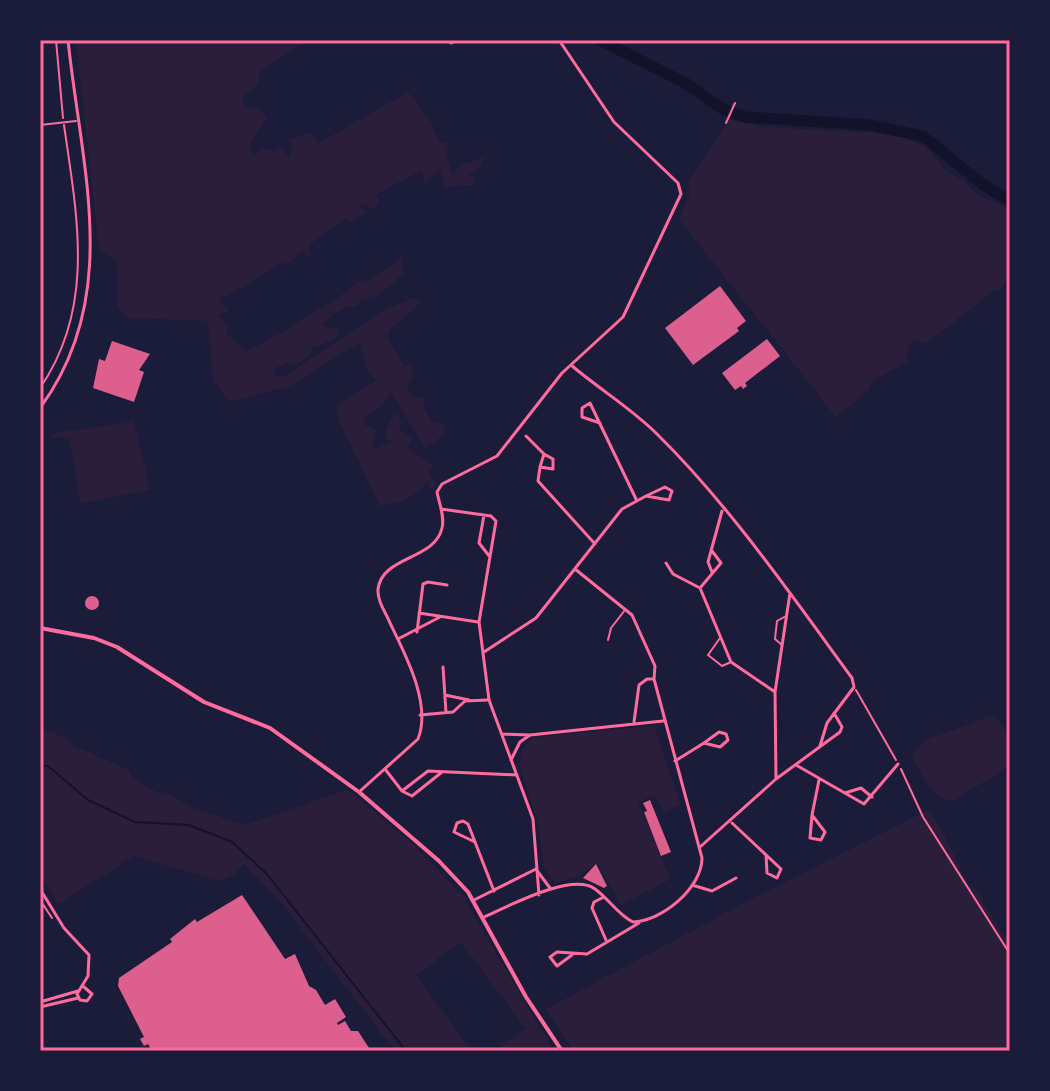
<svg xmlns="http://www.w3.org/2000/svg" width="1050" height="1091" font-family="Signika,sans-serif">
  <rect width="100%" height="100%" fill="#1b1b3a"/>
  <!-- green -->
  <path fill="#2a1e3b" d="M76,40H308L260,71L258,85L243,96L245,109L259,107L268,118L250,144L253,155L264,148L274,151L279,147L289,156L293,148L289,140L312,132L319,143L408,92L431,122L439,141H446L449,148L445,152L453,176L459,166L484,157L480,167L468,175L474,178L473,185L444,187L441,168L424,185L423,173L419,171L376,195L380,203L373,210L365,204L360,207L366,213L351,222L347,218L309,245L310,257L301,252L286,265L282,262L228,296H223L219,302L229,308V311L217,315L229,325L226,332L245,351C258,349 354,289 360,281L369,280L401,258L404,273L379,295L361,300L356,306C346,305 327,316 323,325L337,329L338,336L318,347L313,346L309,356L294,366L287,363L273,369L276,376H285L387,309L412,298L422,301L389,331L388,338L404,366H411L414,376L407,386L411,395L425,398L424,407L432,421L444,425L445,430L434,445L427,444V451L391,393L379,409L369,413L364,420L365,425L376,430L372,445L377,448L392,441L386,439L385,430L395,414H399L400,429L412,439L407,447L434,466L428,473L437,485L432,492L428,483L402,501L380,506L339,422L336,405L376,380L367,370L360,342L293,385L231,402L213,381L208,321L127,318L117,307V261L99,250Z
    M730,119L764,127L882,133L909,139L927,148L948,173L963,180L977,195L1010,209V277L999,290L992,292L931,340L924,343L915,340L907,347V362L872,381L870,389L836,417L679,219L689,195L688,183Z
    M137,405L134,422L150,490L80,504L70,437L51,438L53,433L132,422Z
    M990,716H996L1010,738V766L954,800C931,802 921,771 911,754L927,740Z
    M654,726L681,805L664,813L655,795L638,802L671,879L621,905L597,863L578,876L555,883L544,868L538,823L519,764L522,750L534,737Z
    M40,728L70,739L72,745L131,771L132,777L158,793L164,792L192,807L245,825L347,789L414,845L462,895L554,1051H494L525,1028L461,942L416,975L472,1051H395L278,899L244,864L232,876L218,881L134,856L125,861L123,859L120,865L58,904L40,875Z
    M928,810C943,828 955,858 966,880C969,887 977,889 983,896L982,901L1009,943L1010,1051H573L546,1009L748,901Z"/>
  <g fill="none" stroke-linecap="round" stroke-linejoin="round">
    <!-- stream -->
    <path stroke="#12122b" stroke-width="2" d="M40,765L48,766L88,800L135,822L189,825L232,842L267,874L406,1051"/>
    <!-- river -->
    <path stroke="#12122b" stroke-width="11" d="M600,40L687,84L724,110L745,117L869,125L923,136L982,184L1010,201"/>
  </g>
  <!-- building -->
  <path fill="#dd5f8e" d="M720,286L746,321L737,328L739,331L693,365L665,328Z
    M767,339L780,356L745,383L747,386L743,389L741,386L735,390L722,373Z
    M112,341L150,354L139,370L144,372L134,402L93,388L99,359L105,361Z
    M85 603a7 7 0 1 1 14 0a7 7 0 1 1-14 0Z
    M650,800L671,852L661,856L644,812L647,811L643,803Z
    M596,864L607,886L604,888L583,878Z
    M242,895L285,959L295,954L309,986L316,990L325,1005L335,999L346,1017L337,1023L338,1025L345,1021L351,1031H358L371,1051H152L148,1044L144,1046L140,1039L144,1037L118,986L119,978L172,942L170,939L195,919L197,922Z"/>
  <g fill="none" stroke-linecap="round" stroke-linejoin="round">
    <!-- path -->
    <path stroke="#ff6b9d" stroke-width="2" d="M56,40L63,118
      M726,123L735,103
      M40,388C96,307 77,216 64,125
      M856,690L896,760
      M901,769L923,817L1010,954
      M40,900L52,918"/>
    <!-- service -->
    <path stroke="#ff6b9d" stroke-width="2" d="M40,125L76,121
      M720,638L708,655L722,666L731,662
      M608,640L611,628L625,610
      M782,645L775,639L777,621L786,616"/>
    <!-- minor -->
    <path stroke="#ff6b9d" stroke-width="3" d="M451,43L456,40
      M571,365C599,389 631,408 657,434C730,506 792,596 852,678L854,687L827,723L820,746
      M40,408C123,296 81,167 68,40
      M600,423L582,417V408L590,403L636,499
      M526,436L544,454L553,459V469L540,467L544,454
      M540,467L538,481L595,544
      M665,487L672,491L669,500L646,496Z
      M441,509L491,516L496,521L479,622L489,700L533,819L539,895
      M484,515L479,543L490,557
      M712,551L721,563L700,588L731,662L775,692
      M666,563L673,574L700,588
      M575,569L632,615L655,666L654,679
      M712,572L708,562L722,511
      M419,613L478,622
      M417,632L423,584L428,582L447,585
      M398,639L440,617
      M484,652L536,618L622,509L646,496
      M443,667L446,713
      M445,695L469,700
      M420,715L453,712L465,701L487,700
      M502,734L530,735
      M511,760L520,742L530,735L663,721
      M675,761L704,743L720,747L728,740L726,734L719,732L704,743
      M796,765L864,804L898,764
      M385,769L402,791L428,771L517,775
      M776,779L775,692L790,593
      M402,791L412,796L442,772
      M359,792L418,739C432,704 405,654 390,623C386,613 377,601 378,589C382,556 435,560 442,528C445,516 439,503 437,492L442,484L497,456L562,373L623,317L681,194L678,183L614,122L559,40
      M845,793L861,788L872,797
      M812,815L825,832L821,840L810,838Z
      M812,815L819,780
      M463,821L468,824L475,842L454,832L457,823Z
      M732,823L781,869L777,878L767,873L766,855
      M475,842L494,891
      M700,847L776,779L840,732L842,727L834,713
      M538,872L550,888
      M692,885L712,891L736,878
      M40,889L64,928L89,955L88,976L77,994L80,1000L87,1001L92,994L84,987
      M604,897L594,902L592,908L606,940
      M474,900L536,869
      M484,917C509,906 572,872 595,889C609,899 618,915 633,922C662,921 702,888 702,858L654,679H647L639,685L634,722
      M572,955L557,966L550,957L557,952L587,954L639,923
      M40,1002L78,991
      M40,1007L78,998"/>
    <!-- tertiary -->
    <path stroke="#ff6b9d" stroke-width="4" d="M40,628L94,638L117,647L204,702L270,728L359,792L439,861L468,892L526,997L562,1051"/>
  </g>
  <!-- border -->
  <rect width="1050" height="1091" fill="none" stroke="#1b1b3a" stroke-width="84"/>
  <rect x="42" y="42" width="966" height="1007" fill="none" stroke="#ff6b9d" stroke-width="3"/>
</svg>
